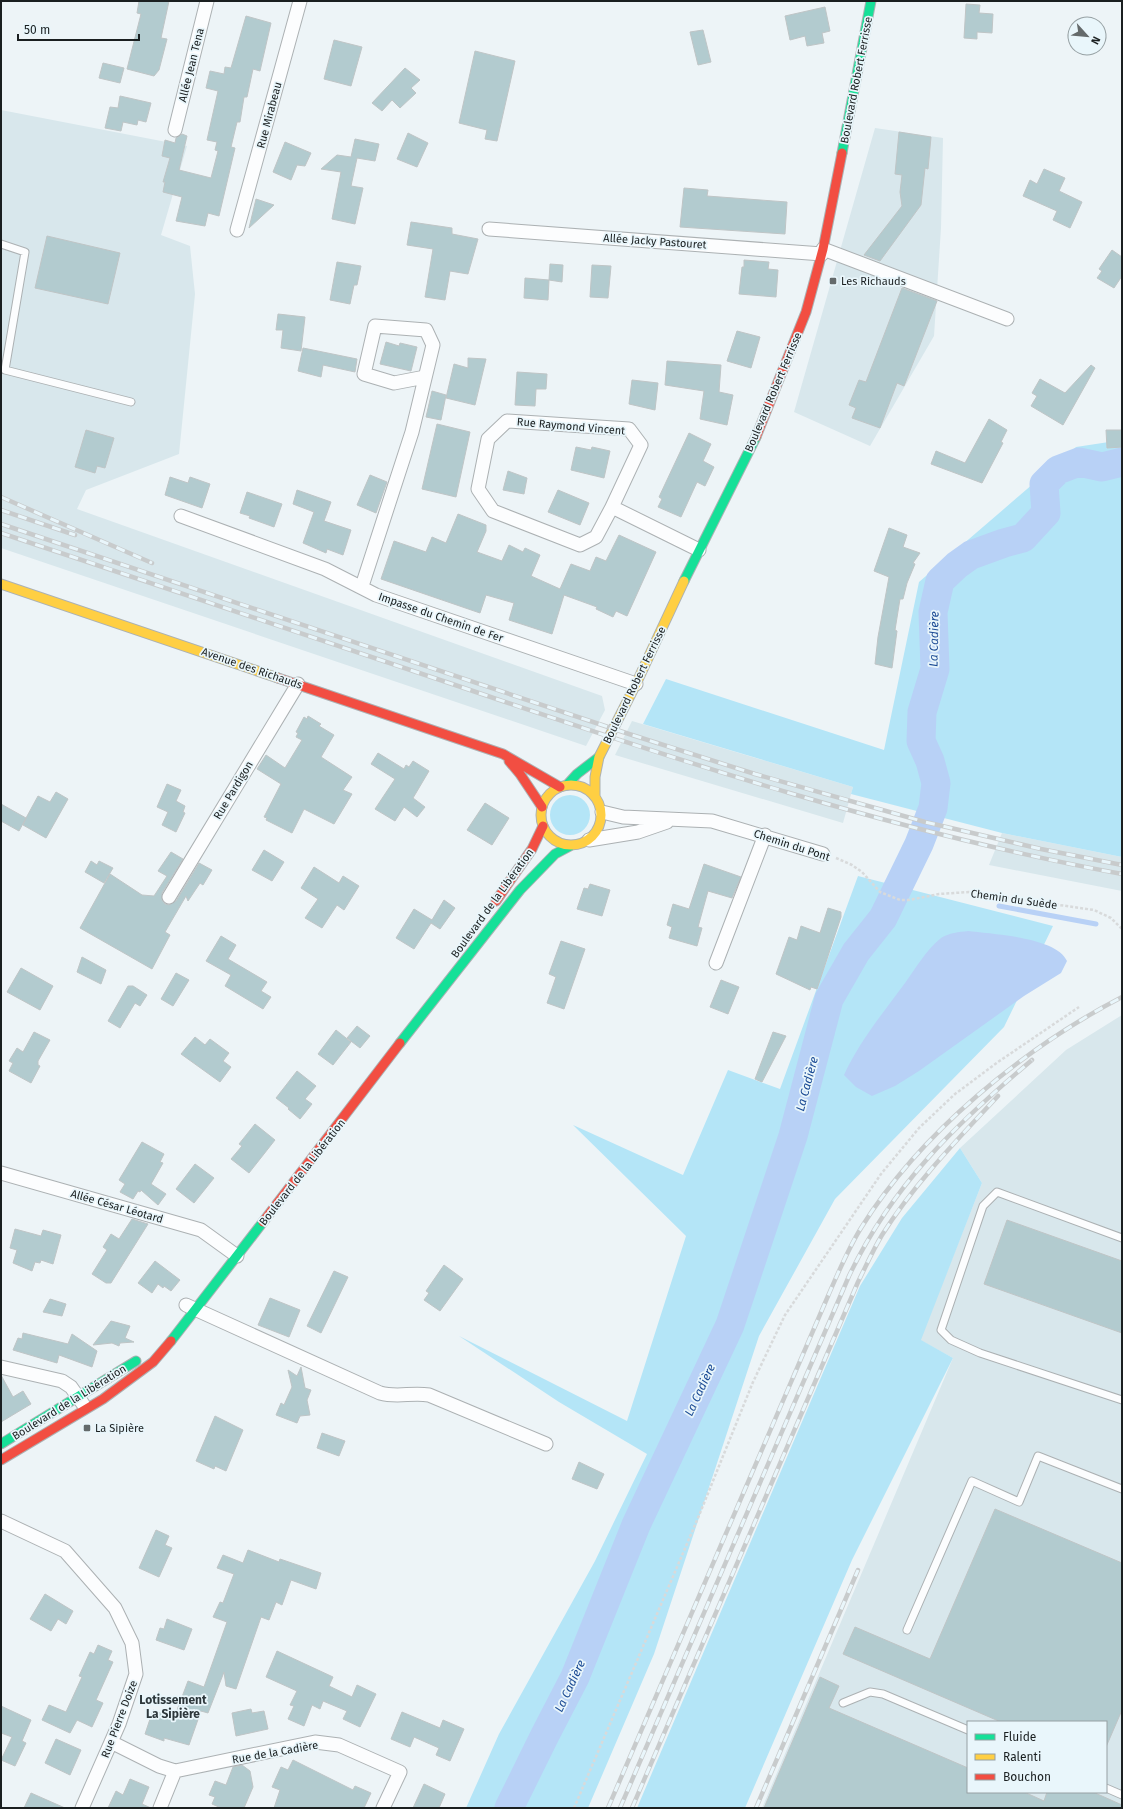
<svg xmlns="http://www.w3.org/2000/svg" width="1123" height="1809" font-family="'Fira Sans',sans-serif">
  <rect width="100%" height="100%" fill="#edf4f7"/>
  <!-- built -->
  <path fill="#d8e7ec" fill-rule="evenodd" d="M1,110L187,146L161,235L190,246L195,294L179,454L86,490L77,509L602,696L605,710L586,746L1,548Z
    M875,128L943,138L941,228L934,336L870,446L794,412Z
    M632,721L853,787L843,823L615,755Z
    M1002,833L1122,857V891L989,865Z
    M1122,1015V1808H762L953,1358L920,1340L982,1183L960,1148L1066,1050ZM968,1722H1106V1792H968Z"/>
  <!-- green -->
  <path fill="#b4e5f7" d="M1122,440V857L1002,833L851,794L853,787L643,724L666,679L884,750L919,582L1076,447Z
    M550 815a20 20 0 1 1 40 0a20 20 0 1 1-40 0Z
    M858,876L1053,926L1004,1027L835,1199L759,1336L654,1654L588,1808H466L499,1734L595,1561L647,1454L559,1402L459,1336L627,1421L686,1236L573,1125L683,1175L728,1070L780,1089Z
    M960,1148L982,1183L921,1340L953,1358L852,1560L745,1808H637L860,1286L902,1218Z"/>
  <!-- water -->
  <path fill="#b8d1f6" d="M968,931C991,934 1057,937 1067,961L1061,973L1024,996L919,1071L895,1086L872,1096L856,1087L844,1075C859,1042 883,1013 905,983C916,968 926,950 941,938C949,933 959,932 968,931Z"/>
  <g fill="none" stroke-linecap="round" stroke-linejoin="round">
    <!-- stream -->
    <path stroke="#b8d1f6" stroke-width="5" d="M999,906L1096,924"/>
    <!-- river -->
    <path stroke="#b8d1f6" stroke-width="29" d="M509,1808L545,1735L575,1677L636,1525L730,1325L793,1136L829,999L856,952L883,918L919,844L933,808L936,783L930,761L921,741L922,712L935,669L933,612L940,581L957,565L971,555L1004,543L1023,538L1046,513L1044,484L1058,470L1079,462L1102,467L1122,462"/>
  </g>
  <!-- building -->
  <path fill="#b2cbcf" stroke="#bfc5c6" d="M139,1H169L161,38L167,39L159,70L154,76L127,69L141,14L137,13Z
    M966,4L980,5L979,13L993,14L992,33L977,32V39L964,38Z
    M825,7L830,31L822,33L824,43L807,46L805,36L790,40L785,16Z
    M246,16L271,23L260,71L253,69L247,97H244L240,122H237L231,147L235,148L219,216L208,213L205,226L176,221L182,197L163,192L165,182H163L170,158L162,156L165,140L175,143L176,138L182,134L187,136L179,170L211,178L218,151L215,150L217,142L207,140L218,91L206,88L210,71L224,74L225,67L231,68Z
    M703,30L711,62L698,65L690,32Z
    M334,40L362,47L351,86L324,79Z
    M475,51L515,61L497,141L485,139L487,130L459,123Z
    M103,63L124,68L120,83L99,78Z
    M405,68L420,80L411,88L416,93L400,108L392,100L382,111L372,103Z
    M120,96L151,103L146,122L138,120L137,125L123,122L121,131L105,128L110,107L118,108Z
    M899,132L931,137L928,169L925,168L921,205L880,261L864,255L902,206L900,192L902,175L895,174Z
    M408,133L428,143L417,167L397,159Z
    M355,139L379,144L375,161L357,158L351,186L363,188L355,224L332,219L341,172L321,169L337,155L351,157Z
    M285,142L311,153L305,166L297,165L291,180L273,172Z
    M1044,169L1065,178L1059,191L1082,202L1070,228L1053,220L1057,211L1023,196L1030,180L1037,184Z
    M684,188L708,190L707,196L787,202L785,234L680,227Z
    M256,199L274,205L249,228Z
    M411,222L452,228V234L478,239L468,274L450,271L445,300L425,297L433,249L407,245Z
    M47,236L120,253L108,304L35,288Z
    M1112,250L1122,257V276L1114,288L1097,278L1102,271L1099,269Z
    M744,260L769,262L768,269L778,270L776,297L739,294L742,267H744Z
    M337,262L361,266L357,285H354L350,304L330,300Z
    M550,264L563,265L562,282L549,280Z
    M592,265L611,266L608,298L590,297Z
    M525,278L549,280L548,300L524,298Z
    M902,288L937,301L904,386L897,383L880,428L852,418L856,408L849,405L859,380L866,382Z
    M278,314L305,317L301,351L281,348L283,330H276Z
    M737,331L760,337L751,368L727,361Z
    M386,342L399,346L400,343L417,347L411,371L380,364Z
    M303,348L357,359L355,372L323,365L321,377L298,371Z
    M468,358L486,359L475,405L446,398L454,364L468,368Z
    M667,361L721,365L719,392L733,395L727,425L700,419L704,391L665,385Z
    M1091,365L1095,368L1063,425L1031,406L1037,396L1032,393L1040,379L1065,393Z
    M517,372L547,374L546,389H536L535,406L515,405Z
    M632,380L658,383L655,410L629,404Z
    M432,391L446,395L441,420L426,417Z
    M989,419L1007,430L1001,442L1003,443L982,483L931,464L936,451L965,463Z
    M437,424L470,432L456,497L422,489Z
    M86,430L114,438L105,468L97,466L95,473L75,467Z
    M1106,430H1122V447L1107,448Z
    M689,433L711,444L703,461L714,467L705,486L697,482L681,517L658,507L662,499L659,497Z
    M576,447L591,450L592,447L610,451L604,478L571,470Z
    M508,471L527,478L524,494L503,490Z
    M370,475L387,482L376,513L357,505Z
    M170,477L188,483L190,477L210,484L202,508L165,495Z
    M297,490L331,502L324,521L351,530L343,555L327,549L326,553L303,543L314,512L293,504Z
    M558,490L589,503L580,525L548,512Z
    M247,492L282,504L274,527L249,518L250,516L240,513Z
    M458,514L486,525V531L477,552L502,561L509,545L523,552L525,548L540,555L531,576L560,589L571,564L590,571L596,557L606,561L619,535L656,552L627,616L616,611L613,617L596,609L597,607L564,595L552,634L509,620L514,603L486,595L480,613L381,579L394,541L426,552L432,537L446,543Z
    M889,528L907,535L903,547L920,553L913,563L915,564L907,583L903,599H900L895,630L897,631L892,668L875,664L878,637L889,577L874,571Z
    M308,716L321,724L319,726L334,735L321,757L352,777L343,790L352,794L334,824L304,809L292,833L266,820L267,818L264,817L281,784L257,769L266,755L285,768L302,740L296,737L298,733L296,732L304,717L307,719Z
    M378,753L404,769L406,765L409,767L413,761L429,771L413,798L425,807L417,817L404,807L395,821L375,809L395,779L371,764Z
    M167,784L181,790L176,801L185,806L183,812L185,813L176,832L162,825L168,812L157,807Z
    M56,792L68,799L46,838L23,825L26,818L19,831L1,821V804L26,818L38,796L50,802Z
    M485,803L509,818L492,845L467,830Z
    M264,850L284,862L272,881L252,870Z
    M171,852L183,859L162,893V900L165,904L169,905L176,901L199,863L212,870L203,885L200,883L188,901L186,896L165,932L170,935L152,969L80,928L110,874L142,895L154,896L167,876L158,871Z
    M91,861L97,865L99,861L113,868L104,883L85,872Z
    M704,864L741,877L732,898L708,891L698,927L702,928L697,946L669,938L672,927L667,925L673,904L689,909Z
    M314,867L339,883L343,876L359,886L344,910L337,905L322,928L305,918L318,899L301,888Z
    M590,884L610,890L602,916L577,909L584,888L588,889Z
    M444,900L455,908L440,929L431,923L414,949L396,938L414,909L432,920Z
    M828,908L841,912V917L817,989L811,987L810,990L776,974L789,937L797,940L801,926L820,933Z
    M221,936L236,945L228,959L267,982L261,991L271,997L263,1009L225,986L231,975L206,961Z
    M561,941L585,949L564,1009L547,1003L556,977L549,974Z
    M82,957L106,970L101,984L77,972Z
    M21,968L53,986L40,1010L7,992Z
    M176,973L189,980L173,1006L161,999Z
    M721,980L739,987L728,1014L710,1007Z
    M128,986H133L147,995L140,1006L135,1003L120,1028L108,1021Z
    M357,1026L370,1036L360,1048L347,1038Z
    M336,1030L351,1042L333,1065L318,1054Z
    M34,1032L50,1040L38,1061V1065L40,1066L31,1083L9,1071L13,1063L9,1061L17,1048L23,1052Z
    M773,1032L786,1036L762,1082L755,1079Z
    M195,1037L205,1045L210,1039L229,1053L223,1061L231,1067L220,1082L181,1054Z
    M297,1071L316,1086L305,1099L312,1104L300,1119L288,1109L289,1108L276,1098Z
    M255,1124L275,1140L249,1173L231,1159L242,1146L239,1144Z
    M142,1142L164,1154L160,1162L163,1163L151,1184L166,1194L158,1205L141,1190L140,1192L138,1191L133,1199L120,1192L125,1184L119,1180Z
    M195,1164L214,1178L194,1203L176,1189Z
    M132,1219L148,1224L111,1283H106L92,1274L107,1250L103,1247L111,1234L119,1239Z
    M1007,1220L1122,1261V1333L984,1284Z
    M15,1229L41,1236L43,1230L61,1235L53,1264L41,1260L40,1263L35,1262L32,1271L13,1263L17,1250L10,1248Z
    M155,1261L180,1280L171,1291L164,1286L163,1288L158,1284L152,1293L138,1283Z
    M444,1265L463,1279L440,1311L424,1300L429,1293L426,1291Z
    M334,1271L348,1277L321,1333L307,1326Z
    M270,1298L300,1310L289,1337L258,1325Z
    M50,1299L66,1304L62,1316L43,1312Z
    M111,1321L130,1326L125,1338L134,1342L120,1343L119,1346L112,1343L93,1345Z
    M23,1333L68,1344L72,1334L97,1351L92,1367L59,1355L57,1363L13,1350L18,1338L22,1339Z
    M301,1367L305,1388L311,1390L307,1400L310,1415L300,1416L297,1423L276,1415L281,1403L284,1405L292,1387L288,1370L297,1376Z
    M1,1375L13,1397L23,1391L31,1404L1,1422Z
    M215,1416L243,1430L226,1471L215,1466L214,1469L196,1461Z
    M322,1433L345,1441L339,1456L317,1448Z
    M579,1462L604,1474L597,1489L572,1479Z
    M995,1509L1122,1563V1710L1106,1747V1722H1001L843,1654L855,1627L930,1659Z
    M156,1530L169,1536L165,1545L172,1548L159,1577L139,1568Z
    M248,1550L279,1562L280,1559L321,1573L316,1589L291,1580L282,1605L276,1602L269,1620L261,1617L236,1689L226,1686L224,1672L208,1713L201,1711L189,1745L164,1738V1741L145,1734L153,1710L174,1718L188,1681L204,1687L227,1622L213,1617L220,1602L223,1603L234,1574L217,1568L223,1555L243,1563Z
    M45,1594L73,1611L66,1624L58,1619L51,1631L30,1619Z
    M167,1619L192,1629L184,1650L156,1640L160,1628L164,1629Z
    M98,1645L112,1651L108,1660L113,1662L96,1700L103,1703L92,1727L77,1720L70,1733L42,1720L49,1705L66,1712L82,1677L79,1676L90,1652L94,1654Z
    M277,1651L333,1677L329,1686L352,1697L357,1685L376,1694L360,1727L343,1719L347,1711L323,1701L320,1709L312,1705L304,1726L288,1719L294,1706L290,1705L297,1691L266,1677Z
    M820,1677L839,1686L829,1708L968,1768V1792H1024L1044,1801L1047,1792H1093L1122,1805V1808H764Z
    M1,1706L31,1720L22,1741L26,1743L15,1766L1,1760L12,1737L1,1733Z
    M251,1709L252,1713L264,1711L268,1729L236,1736L232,1713Z
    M402,1712L440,1728L443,1720L464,1729L450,1761L436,1755L439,1748L414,1737L410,1747L391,1739Z
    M56,1739L81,1750L70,1775L45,1763Z
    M293,1760L353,1790L355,1786L371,1793L364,1808H274L280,1790L272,1787L281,1767L288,1770Z
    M242,1765L250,1771L253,1787L244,1808H221L212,1804L215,1797L209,1795L215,1781L226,1785L233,1767Z
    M130,1779L149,1787L142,1804L151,1808H108L116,1791L123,1795Z
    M424,1784L445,1794L439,1808H413Z
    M31,1793L65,1808H24Z"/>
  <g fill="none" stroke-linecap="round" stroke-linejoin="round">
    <!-- lane casing -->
    <g stroke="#acb1b3" stroke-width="9">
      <path id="lane" d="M1,244L25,252L5,370L131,402
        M1122,1238L997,1192L983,1206L941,1330L951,1340L980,1353L1122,1400
        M907,1630L972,1481L1019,1502L1038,1456L1122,1489
        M843,1703L870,1692L883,1694L968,1730
        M1106,1788L1122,1795"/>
    </g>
    <!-- street casing -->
    <g stroke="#acb1b3" stroke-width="15">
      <path id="street" d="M175,130L207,1
        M489,229L822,254
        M237,230L300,1
        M823,249L1007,319
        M612,507L641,445L629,429L507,421L488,439L478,489L493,511L580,545L596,537L612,507L699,550
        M181,516L325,569L376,595L636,684
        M362,586L412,432L433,345L426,330L375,326L364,374L394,383L425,377
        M602,812L623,817L712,821L823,854
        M589,840L638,832L667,822
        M169,897L298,684
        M716,963L765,835
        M1,1173L201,1230L237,1256
        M186,1305L380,1393C398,1398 411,1392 429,1395L546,1444
        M1,1367L62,1381L71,1387L83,1404
        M1,1521L65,1551L115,1608L132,1643L136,1674L119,1724L82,1808
        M111,1742L159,1766L175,1771L315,1742L339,1745L400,1772L383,1808
        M160,1808L175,1771"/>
    </g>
    <!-- fast casing -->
    <g stroke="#acb1b3" stroke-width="11">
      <path id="fast" d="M842,153L871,1
        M684,581L756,437
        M567,785L577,774L599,757
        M400,1043L520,890L555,854L570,846
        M171,1341L263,1222
        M1,1444L136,1361"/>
    </g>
    <!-- slow casing -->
    <g stroke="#acb1b3" stroke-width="11">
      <path id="slow" d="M1,584L278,678
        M541 815a30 30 0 1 1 60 0a30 30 0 1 1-60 0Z
        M595,796V777L599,757L636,684L684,581"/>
    </g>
    <!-- jam casing -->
    <g stroke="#acb1b3" stroke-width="11">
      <path id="jam" d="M756,437L806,312L823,249L842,153
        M278,678L503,754L560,787
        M509,761L520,774L542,807
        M496,901L532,849L543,826
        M263,1222L400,1043
        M1,1460L103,1399L153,1362L171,1341"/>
    </g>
    <!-- path -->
    <path stroke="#d8dadb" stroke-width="2.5" stroke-dasharray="3 2" stroke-linecap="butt" d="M836,858L852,865L862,872L880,892L900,900H909L939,894L969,892L1094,910L1111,918L1122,929
      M574,1808L698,1518L753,1382L785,1315L881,1174L919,1128L955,1094L998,1062L1079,1007"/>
    <!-- lane -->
    <use href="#lane" stroke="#fcfdfe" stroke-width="7"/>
    <!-- street -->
    <use href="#street" stroke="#fcfdfe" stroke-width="13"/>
    <!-- fast -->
    <use href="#fast" stroke="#16e098" stroke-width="9"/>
    <!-- slow -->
    <use href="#slow" stroke="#ffcf43" stroke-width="9"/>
    <!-- jam -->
    <use href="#jam" stroke="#f24e42" stroke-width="9"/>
    <!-- rail casing -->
    <g stroke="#c8cbcc" stroke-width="4.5">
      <path id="rail" d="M1,497L152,563
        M1,510L75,535
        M1,524L629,734L755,774L925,822L1041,849L1122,865
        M1,533C158,585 314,638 470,690C685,763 899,833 1122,874
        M608,1808L828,1296C838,1273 848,1249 861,1228C920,1133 1024,1048 1122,997
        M620,1808L849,1276C892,1185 957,1123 1032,1060
        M632,1808L858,1282C866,1266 873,1250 882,1235C914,1184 957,1140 998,1096
        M756,1808L858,1570"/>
    </g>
    <!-- rail -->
    <use href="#rail" stroke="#e9f6fb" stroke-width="3" stroke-dasharray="9" stroke-linecap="butt"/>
  </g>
  <!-- markers -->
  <g fill="#646a6b" stroke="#e9f6fb" stroke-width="1.5">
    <rect x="829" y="277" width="8" height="8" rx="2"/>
    <rect x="83" y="1424" width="8" height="8" rx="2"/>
  </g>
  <g text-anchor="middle" stroke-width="3.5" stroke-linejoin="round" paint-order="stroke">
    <!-- street labels -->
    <g font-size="11" fill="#1a1f20" stroke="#e9f6fb">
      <text transform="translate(191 65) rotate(-76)" y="4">Allée Jean Tena</text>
      <text transform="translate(856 80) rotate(-79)" y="4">Boulevard Robert Ferrisse</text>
      <text transform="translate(269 115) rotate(-75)" y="4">Rue Mirabeau</text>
      <text transform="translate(655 241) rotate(4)" y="4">Allée Jacky Pastouret</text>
      <text transform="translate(773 392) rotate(-67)" y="4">Boulevard Robert Ferrisse</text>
      <text transform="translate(571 426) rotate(5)" y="4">Rue Raymond Vincent</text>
      <text transform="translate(441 617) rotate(19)" y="4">Impasse du Chemin de Fer</text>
      <text transform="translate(252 668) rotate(19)" y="4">Avenue des Richauds</text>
      <text transform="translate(634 685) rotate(-64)" y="4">Boulevard Robert Ferrisse</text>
      <text transform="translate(233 790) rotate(-59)" y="4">Rue Pardigon</text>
      <text transform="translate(792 845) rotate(18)" y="4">Chemin du Pont</text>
      <text transform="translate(1014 899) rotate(8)" y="4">Chemin du Suède</text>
      <text transform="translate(492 903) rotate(-54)" y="4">Boulevard de la Libération</text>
      <text transform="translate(302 1172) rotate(-52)" y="4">Boulevard de la Libération</text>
      <text transform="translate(117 1206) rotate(16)" y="4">Allée César Léotard</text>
      <text transform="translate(69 1402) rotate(-32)" y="4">Boulevard de la Libération</text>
      <text transform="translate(119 1719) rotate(-69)" y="4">Rue Pierre Doize</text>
      <text transform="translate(275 1752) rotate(-10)" y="4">Rue de la Cadière</text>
    </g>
    <!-- poi labels -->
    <g font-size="11" fill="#1a1f20" stroke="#e9f6fb" text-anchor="start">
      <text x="841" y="285">Les Richauds</text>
      <text x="95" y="1432">La Sipière</text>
    </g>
    <!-- water labels -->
    <g font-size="12" font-style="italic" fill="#1a4a94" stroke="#e9f6fb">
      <text transform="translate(934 639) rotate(-89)" y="4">La Cadière</text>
      <text transform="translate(807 1084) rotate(-75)" y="4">La Cadière</text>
      <text transform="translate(700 1390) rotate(-65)" y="4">La Cadière</text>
      <text transform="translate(570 1686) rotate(-65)" y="4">La Cadière</text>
    </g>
    <!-- neighbourhood labels -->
    <g font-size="12" font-weight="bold" fill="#2d373b" stroke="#e9f6fb">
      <text x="173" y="1704">Lotissement<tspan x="173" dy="14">La Sipière</tspan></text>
    </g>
  </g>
  <!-- border -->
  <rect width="1123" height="1809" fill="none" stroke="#1a1f20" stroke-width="4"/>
  <!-- legend -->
  <rect x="967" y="1721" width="140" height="72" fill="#e9f6fb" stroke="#96a0a3"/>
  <rect x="975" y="1734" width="20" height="6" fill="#16e098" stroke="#96a0a3"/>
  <text x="1003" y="1741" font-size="12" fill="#1a1f20">Fluide</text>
  <rect x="975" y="1754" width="20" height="6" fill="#ffcf43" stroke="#96a0a3"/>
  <text x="1003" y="1761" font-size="12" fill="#1a1f20">Ralenti</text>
  <rect x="975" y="1774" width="20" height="6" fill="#f24e42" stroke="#96a0a3"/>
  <text x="1003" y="1781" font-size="12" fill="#1a1f20">Bouchon</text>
  <!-- north arrow -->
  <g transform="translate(1087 36) rotate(117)"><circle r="19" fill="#e9f6fb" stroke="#96a0a3"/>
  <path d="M0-3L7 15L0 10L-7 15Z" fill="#646a6b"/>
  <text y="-6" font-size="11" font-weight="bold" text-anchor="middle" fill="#1a1f20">N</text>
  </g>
  <!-- scale -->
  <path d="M18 34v6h121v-6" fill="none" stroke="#1a1f20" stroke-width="2"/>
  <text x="24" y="34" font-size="12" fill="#1a1f20" stroke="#e9f6fb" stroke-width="3" paint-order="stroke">50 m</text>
</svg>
